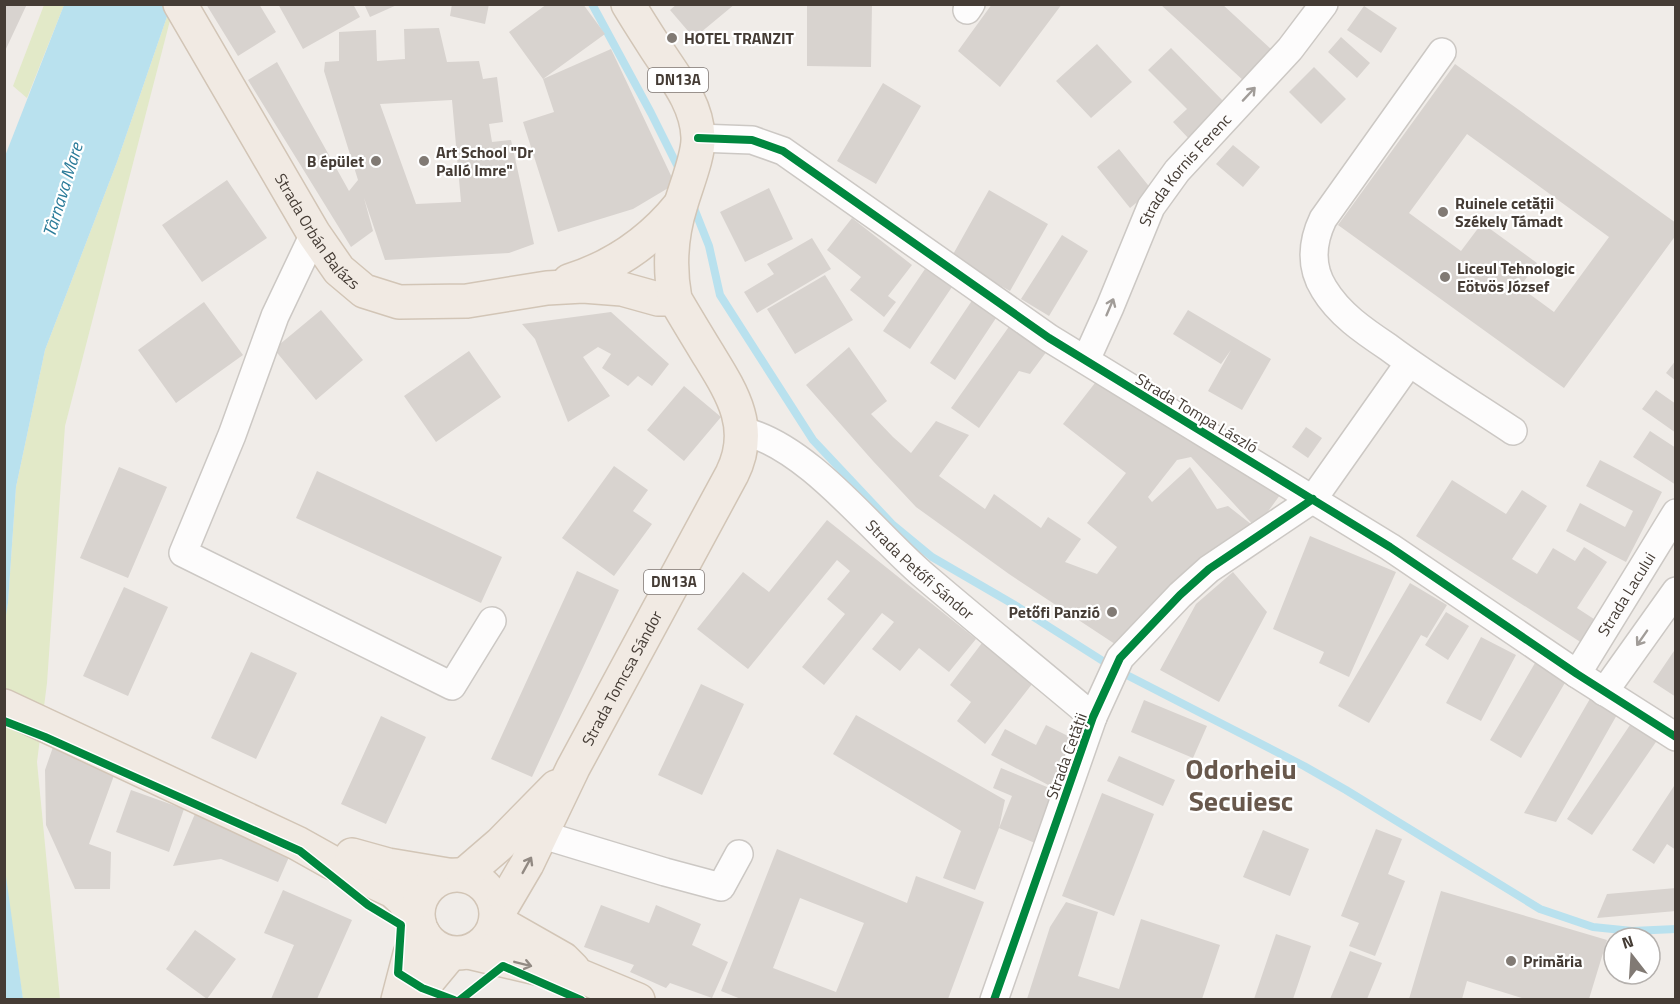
<svg xmlns="http://www.w3.org/2000/svg" width="1680" height="1004" font-family="'Titillium Web',sans-serif">
  <rect width="100%" height="100%" fill="#f0ece8"/>
  <!-- green -->
  <path fill="#e2e9c8" d="M44,5H64L27,98L13,86Z
    M171,5H174L65,426L47,683L37,762L60,999L23,1000L4,869V621L8,603L16,487L45,350L117,162Z"/>
  <!-- water -->
  <path fill="#b9e1ee" d="M64,5H171L117,162L45,350L16,487L8,603L5,621V156Z
    M4,869H5L23,999H5Z"/>
  <g fill="none" stroke-linecap="round" stroke-linejoin="round">
    <!-- stream -->
    <path stroke="#b9e1ee" stroke-width="8" d="M592,4L651,113L680,171
      M692,203L709,246L720,295L813,440L892,524L932,557L1018,607L1117,670L1304,766L1346,790L1540,909L1593,927L1632,931L1676,929"/>
  </g>
  <!-- building -->
  <path fill="#d8d3cf" fill-rule="evenodd" d="M5,4H27L5,51Z
    M206,4H259L276,32L238,56Z
    M278,4H353L360,17L303,49Z
    M364,4H399L370,17Z
    M452,4H489L485,24L450,16Z
    M547,4H583L605,34L543,79L611,49L675,184L633,209L558,232L523,122L554,112L543,79L509,32Z
    M677,4H735L694,38L670,10Z
    M807,4H872L871,67L807,66Z
    M992,4H1062L1000,87L958,51Z
    M1160,4H1222L1273,51L1245,82Z
    M1364,6L1397,28L1381,53L1347,30Z
    M439,28L447,62L479,61L483,79L497,77L503,122L489,124L492,142L511,140L534,244L509,253L385,260L364,198L373,231L351,247L248,80L277,62L349,191L358,180L324,71L325,62L339,61V32L376,30L377,61L405,59L404,29ZM452,100L461,202L416,204L380,104Z
    M1341,37L1370,63L1357,78L1328,52Z
    M1097,44L1132,82L1091,118L1056,81Z
    M1171,48L1228,106L1192,142L1173,122L1187,109L1148,70Z
    M1455,64L1676,223V235L1564,388L1338,225ZM1467,134L1609,237L1554,312L1520,287L1537,263L1482,223L1461,251L1409,213Z
    M1314,67L1346,99L1321,124L1289,92Z
    M883,83L921,106L876,184L837,161Z
    M1233,145L1260,167L1243,187L1216,164Z
    M1119,149L1152,190L1130,208L1097,167Z
    M227,180L267,238L202,282L162,225Z
    M769,188L793,239L745,262L720,212Z
    M989,190L1048,224L1010,291L951,258Z
    M852,218L912,265L888,296L896,302L884,317L850,290L861,277L827,250Z
    M1062,235L1088,251L1049,316L1021,299Z
    M812,238L831,269L757,313L744,292L774,274L767,264Z
    M925,269L952,287L910,349L883,331Z
    M825,275L853,320L795,354L767,309Z
    M973,299L998,315L955,380L930,363Z
    M204,302L243,355L176,403L138,350Z
    M321,310L363,360L316,400L274,349Z
    M1188,310L1271,359L1242,410L1208,391L1231,350L1221,364L1173,334Z
    M611,312L669,364L652,386L638,376L628,386L602,368L611,354L598,347L583,357L610,396L568,422L535,339L522,324Z
    M1013,321L1050,347L1030,374L1019,371L979,428L951,408Z
    M849,347L887,401L871,414L893,437L911,453L936,421L969,435L939,476L985,509L994,494L1041,528L1048,517L1081,539L1065,562L1097,574L1117,547L1087,523L1126,473L1063,424L1102,374L1280,495L1256,528L1124,650L1009,574L916,507L873,461L806,385ZM1191,457L1256,528L1228,506L1217,509L1190,467L1152,502L1148,497L1177,460Z
    M469,351L501,397L436,442L404,396Z
    M1676,360V381L1666,373Z
    M684,386L721,417L684,461L647,430Z
    M1656,390L1676,404V433L1642,409Z
    M1306,427L1322,438L1308,458L1292,447Z
    M1650,431L1676,448V485L1633,457Z
    M1600,460L1662,492L1626,562L1566,531L1580,503L1625,527L1633,511L1586,486Z
    M614,466L648,490L633,511L652,524L614,576L562,538Z
    M119,467L167,487L128,578L80,558Z
    M317,471L502,557L481,603L296,518Z
    M1452,480L1506,514L1522,490L1547,506L1512,559L1537,574L1553,548L1575,561L1584,547L1607,562L1577,608L1597,621L1582,643L1416,536Z
    M827,520L976,639L949,672L919,648L900,671L872,649L894,622L882,613L824,685L802,667L845,614L827,599L850,571L837,560L748,669L697,629L743,572L769,592Z
    M1310,536L1396,572L1349,677L1319,663L1324,652L1273,629Z
    M577,571L619,590L532,777L491,759Z
    M1233,572L1267,612L1219,702L1160,670L1196,604Z
    M1410,583L1447,605L1427,638L1421,635L1369,723L1338,706Z
    M124,587L168,607L128,696L83,676Z
    M1446,612L1469,626L1448,660L1425,645Z
    M1481,637L1516,655L1481,721L1446,703Z
    M985,639L1036,679L985,744L957,721L971,702L950,685Z
    M1676,648V697L1653,682Z
    M251,652L297,673L256,759L211,738Z
    M1535,663L1566,681L1521,758L1490,740Z
    M701,684L744,704L702,795L658,775Z
    M1591,697L1618,713L1556,822L1524,813Z
    M1144,700L1207,726L1193,758L1131,732Z
    M856,715L1005,800L999,828L1012,796L993,788L1001,768L1064,794L1042,846L999,828L975,890L943,878L961,831L833,754Z
    M381,716L426,737L386,824L341,804Z
    M1632,722L1658,739L1592,835L1567,819Z
    M1046,725L1078,741L1054,788L991,755L1005,729L1036,745Z
    M53,747L116,770L89,844L111,852L110,889H75L46,825L45,770Z
    M1119,756L1175,780L1163,806L1107,781Z
    M1676,783V850L1667,844L1654,864L1632,850Z
    M131,790L184,809L169,852L116,832Z
    M1102,793L1154,814L1114,916L1062,896Z
    M197,809L293,848L278,882L221,859L173,866Z
    M1376,829L1402,839L1388,874L1405,881L1375,956L1349,946L1359,923L1341,916Z
    M1263,830L1309,849L1290,896L1243,877Z
    M777,849L907,903L916,876L984,902L948,999H741L721,991ZM800,898L864,923L836,992L773,968Z
    M1676,888V911L1597,918L1607,894Z
    M283,890L352,920L317,999H271L294,945L264,933Z
    M1441,891L1607,940L1589,999H1525L1467,981L1462,999H1409Z
    M1066,902L1098,912L1078,976L1119,989L1141,919L1220,945L1202,999H1027L1050,927Z
    M601,905L649,923L656,905L701,924L692,945L728,962L712,998L670,983L666,988L630,972L634,965L584,947Z
    M195,930L236,959L207,999L166,969Z
    M1276,934L1311,946L1293,999H1254Z
    M1350,951L1382,963L1367,999H1330Z"/>
  <g fill="none" stroke-linecap="round" stroke-linejoin="round">
    <!-- minor casing -->
    <g stroke="#ccc8c4" stroke-width="30">
      <g id="minor">
        <path d="M967,10L971,4"/>
        <path d="M1442,52L1323,219C1312,242 1310,267 1324,289C1339,314 1364,331 1388,347C1428,377 1471,403 1513,431"/>
        <path d="M698,138L752,140L783,151L1049,338L1390,547L1577,674L1676,737"/>
        <path d="M314,234L275,316L232,435L183,553L452,686L492,621"/>
        <path id="s1" d="M1086,360L1110,307L1151,207L1177,171L1290,49L1324,4"/>
        <path id="s2" d="M742,431C807,445 872,531 922,574C978,622 1036,669 1093,717"/>
        <path id="s3" d="M1577,674L1676,513"/>
        <path d="M1604,692L1676,591"/>
        <path d="M543,835L665,872L721,887L739,854"/>
        <path d="M994,1000L1093,717L1120,658L1180,595L1209,569L1313,499L1409,363"/>
      </g>
    </g>
    <!-- major casing -->
    <g stroke="#d2c5b6" stroke-width="36">
      <g id="major">
        <path id="s4" d="M180,4L314,234L339,270L364,291L399,302L467,301L547,288L583,286L622,289L658,299H675"/>
        <path d="M569,281C613,267 651,241 680,205"/>
        <path d="M4,706L297,843L331,862L393,891L403,900L419,923"/>
        <path d="M352,855L388,865L448,875"/>
        <circle cx="457" cy="914" r="39"/>
        <path d="M464,875L500,844L556,787"/>
        <path id="s5" d="M497,915L527,864L573,768L732,474C755,428 732,393 708,354C697,336 686,318 675,299C669,267 671,235 681,204C686,186 699,155 698,137C697,103 673,75 655,47C646,33 637,19 628,4"/>
        <path d="M496,921L563,959L573,969"/>
        <path d="M468,952L558,973L578,975L638,1000"/>
        <path d="M398,1000L410,954L423,933"/>
        <path d="M412,1000L451,953"/>
      </g>
    </g>
    <!-- minor -->
    <use href="#minor" stroke="#fdfcfc" stroke-width="27"/>
    <!-- major -->
    <use href="#major" stroke="#f1eae3" stroke-width="33"/>
    <!-- cycleway casing -->
    <g stroke="#fff" stroke-width="11">
      <path id="cycleway" d="M698,138L752,140L783,151L1049,338L1390,547L1577,674L1676,737
        M4,721L45,737L300,851L368,905L401,925L398,973L422,988L454,1000
        M460,1000L503,966L581,1000
        M994,1000L1093,717L1120,658L1180,595L1209,569L1313,499"/>
    </g>
    <!-- cycleway -->
    <use href="#cycleway" stroke="#00873e" stroke-width="8"/>
  </g>
  <!-- one-way arrows -->
  <defs><path id="oneway-shaft" d="M-6 0H5M1.5-3L5.5 0L1.5 3" fill="none" stroke-width="1.6" stroke-linecap="round" stroke-linejoin="round" transform="scale(1.5)"/></defs>
  <g stroke="#a19c98">
    <use href="#oneway-shaft" transform="translate(1249 94) rotate(-47)"/>
    <use href="#oneway-shaft" transform="translate(1110 307) rotate(-67)"/>
    <use href="#oneway-shaft" transform="translate(1642 638) rotate(125)"/>
  </g>
  <g stroke="#928a83">
    <use href="#oneway-shaft" transform="translate(527 865) rotate(-61)"/>
    <use href="#oneway-shaft" transform="translate(523 964) rotate(14)"/>
  </g>
  <!-- markers -->
  <g fill="#817a74" stroke="#fff" stroke-width="2">
    <circle cx="672" cy="38" r="6"/>
    <circle cx="376" cy="161" r="6"/>
    <circle cx="424" cy="161" r="6"/>
    <circle cx="1443" cy="212" r="6"/>
    <circle cx="1445" cy="277" r="6"/>
    <circle cx="1112" cy="612" r="6"/>
    <circle cx="1511" cy="961" r="6"/>
  </g>
  <g text-anchor="middle" stroke-width="4.5" stroke-linejoin="round" paint-order="stroke">
    <!-- shield labels -->
    <g fill="#fff" stroke="#7d7672" stroke-width="1.5">
      <rect x="648" y="68" width="60" height="24" rx="4.5"/>
      <rect x="644" y="570" width="60" height="24" rx="4.5"/>
    </g>
    <g font-size="15" font-weight="bold" fill="#453c35">
      <text x="678" y="85">DN13A</text>
      <text x="674" y="587">DN13A</text>
    </g>
    <!-- poi labels -->
    <g font-size="16" font-weight="bold" fill="#453c35" stroke="#fff" text-anchor="start">
      <text x="684" y="44">HOTEL TRANZIT</text>
      <text x="436" y="158">Art School "Dr<tspan x="436" dy="18">Palló Imre"</tspan></text>
      <text x="364" y="167" text-anchor="end">B épület</text>
      <text x="1455" y="209">Ruinele cetății<tspan x="1455" dy="18">Székely Támadt</tspan></text>
      <text x="1457" y="274">Liceul Tehnologic<tspan x="1457" dy="18">Eötvös József</tspan></text>
      <text x="1100" y="618" text-anchor="end">Petőfi Panzió</text>
      <text x="1523" y="967">Primăria</text>
    </g>
    <!-- street labels -->
    <g font-size="16" fill="#453c35" stroke="#fff">
      <text dy="6" stroke="none"><textPath href="#s1" startOffset="216">Strada Kornis Ferenc</textPath></text>
      <text dy="6" stroke="none"><textPath href="#s4" startOffset="266">Strada Orbán Balázs</textPath></text>
      <text transform="translate(1197 413) rotate(31)" y="6">Strada Tompa László</text>
      <text dy="6" stroke="none"><textPath href="#s2" startOffset="228">Strada Petőfi Sándor</textPath></text>
      <text dy="6" stroke="none"><textPath href="#s3" startOffset="94">Strada Lacului</textPath></text>
      <text dy="6" stroke="none"><textPath href="#s5" startOffset="268">Strada Tomcsa Sándor</textPath></text>
      <text transform="translate(1066 756) rotate(-70)" y="6">Strada Cetății</text>
    </g>
    <!-- water labels -->
    <g font-size="18" font-style="italic" fill="#2a7b99" stroke="#fff">
      <text transform="translate(63 190) rotate(-73)" y="6">Târnava Mare</text>
    </g>
    <!-- town labels -->
    <g font-size="28" font-weight="bold" fill="#68584c" stroke="#fff">
      <text x="1241" y="779">Odorheiu<tspan x="1241" dy="32">Secuiesc</tspan></text>
    </g>
  </g>
  <!-- border -->
  <rect width="1680" height="1004" fill="none" stroke="#453c35" stroke-width="12"/>
  <!-- north arrow -->
  <g transform="translate(1632 956) rotate(343)"><circle r="28" fill="#ffffff" stroke="#b5b1ae" stroke-width="1.5"/>
  <path d="M0-4.5L10 22L0 15L-10 22Z" fill="#817a74"/>
  <text y="-9" font-size="16" font-weight="bold" text-anchor="middle" fill="#453c35">N</text>
  </g>
</svg>
